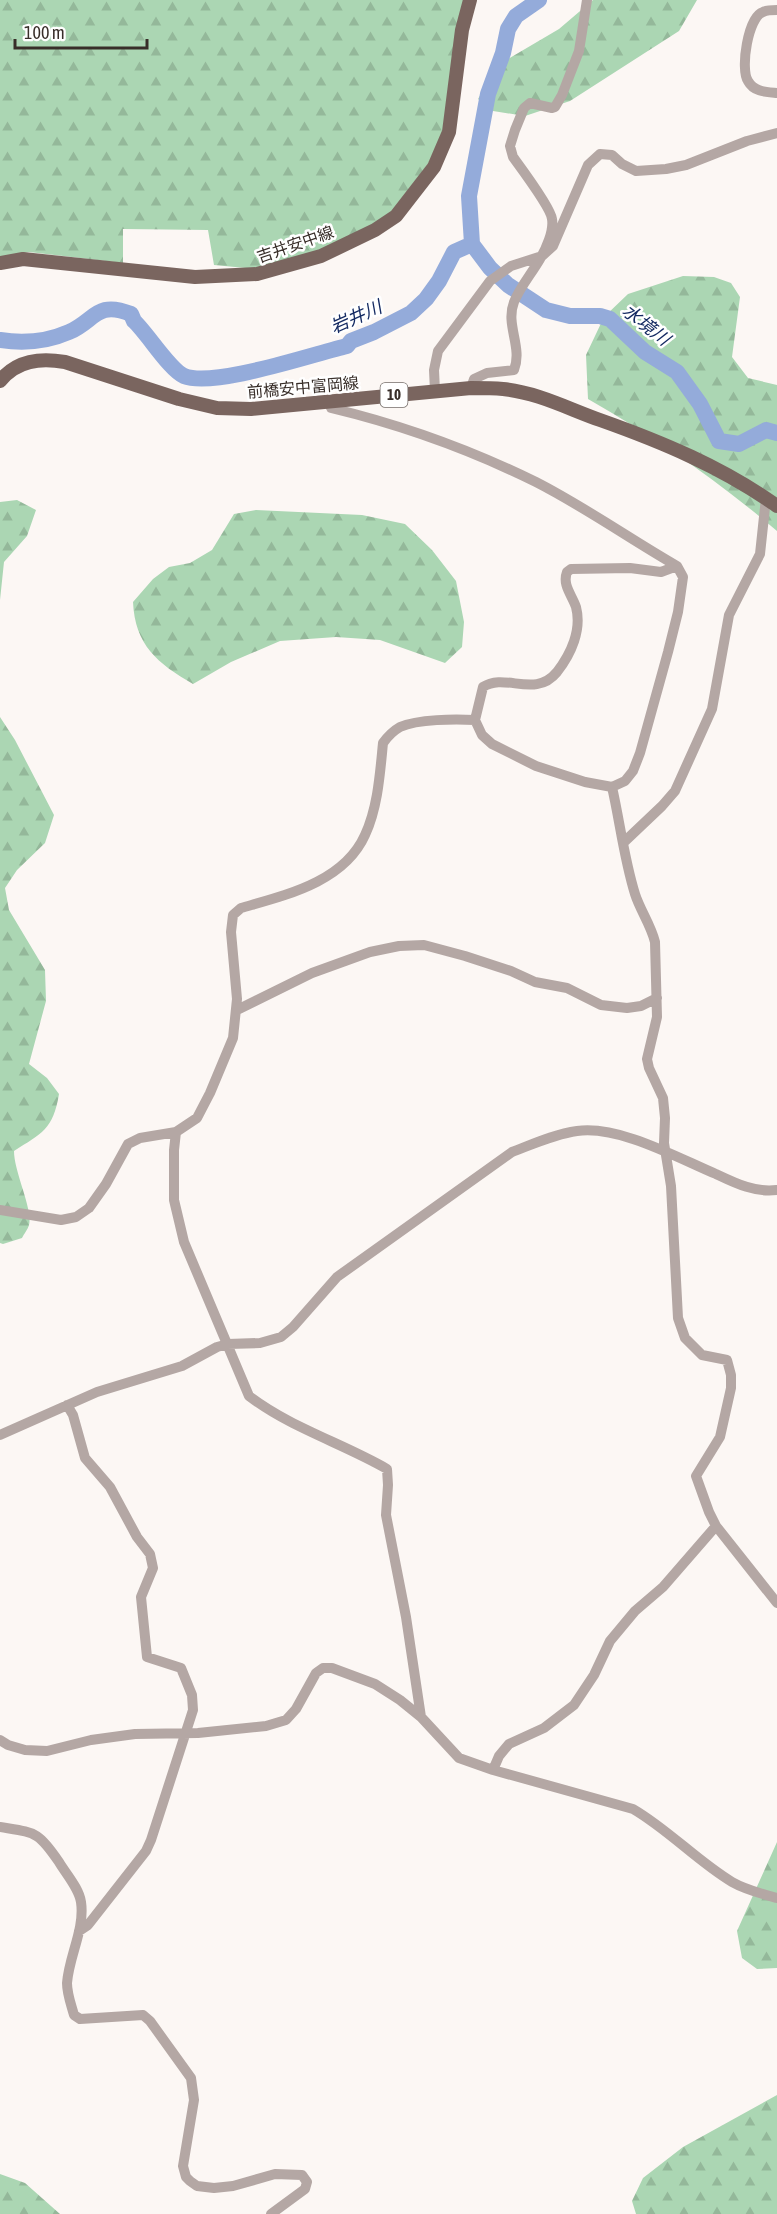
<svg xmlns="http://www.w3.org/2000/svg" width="777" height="2214" font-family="'Asap Condensed','Noto Sans JP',sans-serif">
  <defs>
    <pattern id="forest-firs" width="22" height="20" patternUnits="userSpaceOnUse" patternTransform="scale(1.5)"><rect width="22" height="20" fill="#abd6b3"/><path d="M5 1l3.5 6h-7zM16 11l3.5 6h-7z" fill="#94b89a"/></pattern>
  </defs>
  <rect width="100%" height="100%" fill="#fcf7f4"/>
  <!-- forest -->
  <path fill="url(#forest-firs)" d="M0,0H464L444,129L428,164L392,211L372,226L321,251L257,269L214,265L208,230L123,229V263L29,252L0,257Z
    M593,0H697L679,31L570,101L525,116L493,111L478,99L498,65L559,29Z
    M683,276L714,277L731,283L740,297L732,357L748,378L777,385V531C718,481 655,437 588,399L586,355L604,317L628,294Z
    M17,500L36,510L27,536L4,562L0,600V502Z
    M256,510L362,515L405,524L432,550L456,581L464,622L462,647L445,663L380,640L336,637L280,641L231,662L193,684C157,663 135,645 133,602L153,579L169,567L190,563L212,550L234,514Z
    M0,717L15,740L54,815L45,843L17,870L5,888L9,910L45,970L46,1001L29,1064L47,1078L59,1094C53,1130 42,1133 14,1151C14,1172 33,1209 29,1225C28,1229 24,1234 22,1238L3,1244L0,1243Z
    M777,1842V1968L757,1969L742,1958L737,1931Z
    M777,2095V2214H636L632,2201L643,2178L683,2147Z
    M0,2174L25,2183L60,2214H0Z"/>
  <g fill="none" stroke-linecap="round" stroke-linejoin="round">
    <!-- river -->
    <path stroke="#94abda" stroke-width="16" d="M472,244L490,268L508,285L546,310L570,316H600L610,319L645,352L677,372L700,404L719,441L739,444L766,430L777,433
      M472,244L469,196L488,94L503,53L508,29L516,16L539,0
      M0,340C24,344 46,342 69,332C95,321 96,300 131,314L134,321C148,334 169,369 184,376C214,388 313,354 347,346L351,341L374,332L411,313L426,299L439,281L454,252L472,244"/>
    <!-- minor -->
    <path stroke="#b4a7a4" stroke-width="10" d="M777,10C773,10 767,10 763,12C748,17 740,69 748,81C754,92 766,92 777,93
      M471,388L474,379L487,373L514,370C523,347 505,325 514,302C520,287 532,273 540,259C546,249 554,231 552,219C551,208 521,168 513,157L510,146L515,130L524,108L530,103L552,108L555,107L562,95L579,51L587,0
      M435,391L434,370L438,351L490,281L511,266L542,256L553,246L588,165L600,154L612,155L622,164L636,171L666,169L686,165L747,141L777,133
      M329,401L331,408C402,425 471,450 536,482C585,507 630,539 677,566L683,577L678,612L668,652L640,753L633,771L625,781L612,787L585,782L536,766L492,744L482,735L475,720L483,687C505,672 535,699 557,672C571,654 582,630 576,607C572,595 562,585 567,572L571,569L630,568L661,572L677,566
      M612,787C620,822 624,859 635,894C640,910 651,925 655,942L657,1017L647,1059L649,1068L663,1098L665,1118L664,1143L671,1186L678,1318L685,1338L702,1355L727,1360L731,1375V1388L720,1437L696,1476L709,1512L716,1526L777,1603
      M623,843L662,806L675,791L712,709L729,615L760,554L766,498
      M237,1010L312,973L370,952L399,946L424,945L465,956L511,971L535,982L567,988L601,1005L627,1008L641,1006L657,998
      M176,1132L174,1150V1200L184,1242L249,1396C291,1428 342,1443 387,1469L388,1485L386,1515L406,1617L421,1717
      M0,1210L61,1220L76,1217L89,1208L106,1184L128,1144L140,1138L176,1132L197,1118L210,1093L233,1038L237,999L231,932L233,915L241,908C286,895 344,882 365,835C378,807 380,773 383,743C388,736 393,731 400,727C418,719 455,719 475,720
      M67,1405L73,1415L85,1458L110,1487L137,1537L150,1554L153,1568L141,1597L147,1657L181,1668L192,1695L193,1710L151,1840L146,1851L88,1925L79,1931
      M0,1435L97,1392L182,1366L217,1347L228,1344L260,1343L281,1337L293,1327L337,1277L512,1152C533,1144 555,1134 577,1131C619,1125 678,1158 716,1174C735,1183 755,1193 777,1190
      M0,1740L8,1745L25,1750L47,1751L91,1740L135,1734L198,1733L266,1726L286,1720L296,1709L316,1673L323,1668H332L375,1684L400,1700L421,1717L459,1758L493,1770L633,1809C669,1830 697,1861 732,1882C746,1890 762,1894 777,1898
      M493,1770L499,1756L509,1744L544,1728L574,1705L594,1675L610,1641L635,1611L663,1587L716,1526
      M0,1827C36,1833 38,1831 59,1862C66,1874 79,1888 81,1902C85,1929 69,1956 67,1983C67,1994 71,2004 74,2015L80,2019L143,2015L150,2021L191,2078L194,2100L183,2166L186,2177L190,2181L197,2186L214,2188L233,2186L275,2174L302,2175L307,2182L305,2189L271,2214"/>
    <!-- major -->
    <path stroke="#7a655f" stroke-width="14" d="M0,263L23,259L195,277L257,274L321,256L375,230L396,216L434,167L449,132L462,30L470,0
      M0,381C17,360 40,358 65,362L179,399L217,408L251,409L471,388C482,388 493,388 503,389C536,392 569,409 600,420C662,442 722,467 777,506"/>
  </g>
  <g text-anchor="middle" stroke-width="5" stroke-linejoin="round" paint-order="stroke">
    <!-- shield labels -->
    <rect fill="#fff" stroke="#746d69" stroke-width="1.5" x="380.5" y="383" width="27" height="24" rx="4.5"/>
    <g font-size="15" font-weight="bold" fill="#382e29">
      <text x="394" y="400">10</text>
    </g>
    <!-- street labels -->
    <g font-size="16" fill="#382e29" stroke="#fff">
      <text transform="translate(295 244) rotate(-19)" y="6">吉井安中線</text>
      <text transform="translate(303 387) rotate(-5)" y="6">前橋安中富岡線</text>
    </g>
    <!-- water labels -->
    <g font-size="18" font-style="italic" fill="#142a62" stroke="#fff">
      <text transform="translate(356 317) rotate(-24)" y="6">岩井川</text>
      <text transform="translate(646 325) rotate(38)" y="6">水境川</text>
    </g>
  </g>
  <!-- scale -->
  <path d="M15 39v9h132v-9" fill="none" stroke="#382e29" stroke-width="3"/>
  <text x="24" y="39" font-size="18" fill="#382e29" stroke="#ffffff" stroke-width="4.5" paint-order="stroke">100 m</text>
</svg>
